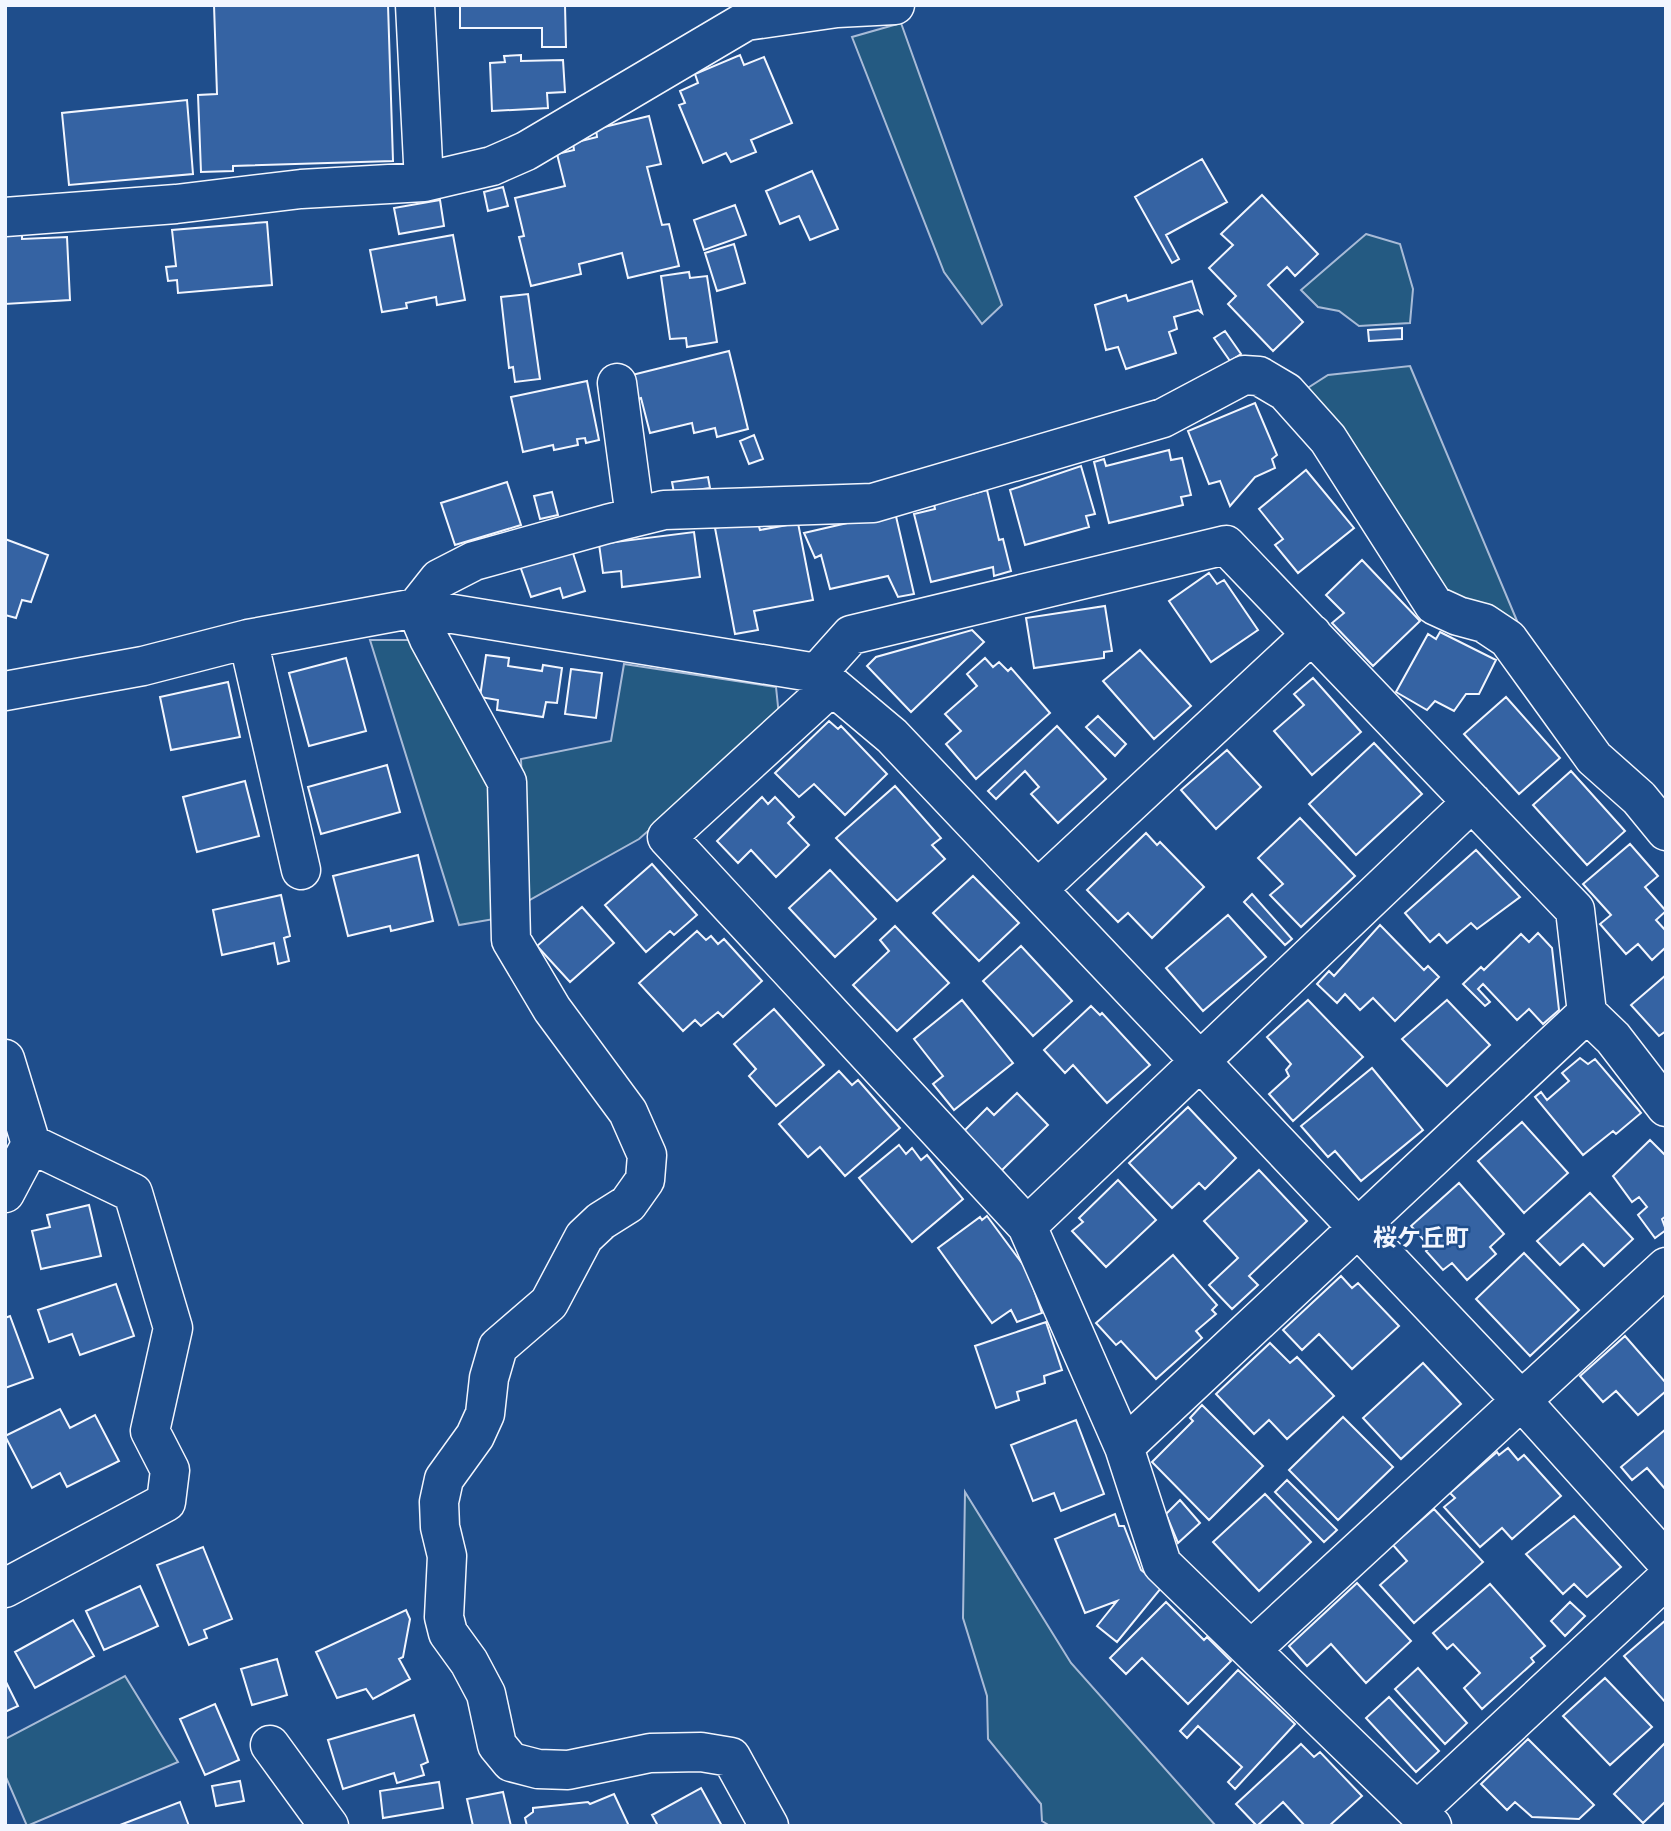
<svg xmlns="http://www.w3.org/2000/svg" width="1671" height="1831" font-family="Karla,'Noto Sans JP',sans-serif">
  <rect width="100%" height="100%" fill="#1f4e8c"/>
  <!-- green -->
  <path fill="#245a82" stroke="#a8bbd7" stroke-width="2" d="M901,23L1002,305L982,324L944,272L852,37Z
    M1366,234L1400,244L1413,289L1410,323L1359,326L1339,311L1318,307L1301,290Z
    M1410,366L1520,628L1439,587L1303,391L1328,375Z
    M370,640H415L500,797V918L459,925Z
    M624,664L776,687L779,716L639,839L526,902L521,759L611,741Z
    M965,1492L1071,1663L1216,1826H1050L1042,1821L1041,1804L988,1739L987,1696L963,1618Z
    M125,1676L178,1762L27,1826L5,1775V1739Z"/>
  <!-- building -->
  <path fill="#3563a3" stroke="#f2f6ff" stroke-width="2" d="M214,5H388L393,161L233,166V171L201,172L198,95L217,94Z
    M460,5H565L566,47H542V28H460Z
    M521,55V61L563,60L565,92L547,93L548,108L492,111L490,63L505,62L504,56Z
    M740,55L744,65L764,57L792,123L751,140L756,152L731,162L726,153L703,163L679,105L685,103L680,91L698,83L695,74Z
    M187,100L193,174L69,185L62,113Z
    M649,116L661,164L647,167L662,225L669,224L679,266L628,278L622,253L579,264L581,274L531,286L519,237L524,236L515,198L565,186L557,154L574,150L573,143L597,137L596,129Z
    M1202,159L1227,202L1166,235L1179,259L1172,263L1135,197Z
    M812,171L838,229L810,240L799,216L780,224L766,191Z
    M503,187L508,206L488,211L484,192Z
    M1262,195L1318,254L1295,276L1287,267L1268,285L1303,322L1273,351L1228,304L1236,296L1209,268L1233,245L1221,234Z
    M440,200L444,226L399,234L394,208Z
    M735,205L746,235L704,250L694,220Z
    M267,222L272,285L178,293L177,280L168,281L166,267L176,266L172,230Z
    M22,234V239L67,237L70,300L5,304V235Z
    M453,235L465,300L437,305L436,297L406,303L407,308L382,312L370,250Z
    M734,244L745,283L717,291L705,253Z
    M689,272L690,278L707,276L717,342L687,347L686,338L670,339L661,276Z
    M1192,281L1202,313L1198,310L1174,317L1177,329L1169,332L1176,353L1126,369L1118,347L1106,350L1095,305L1126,295L1128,301Z
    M528,294L540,379L515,382L513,367L509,368L501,297Z
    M1402,328V339L1369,341L1368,330Z
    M1225,331L1241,354L1230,361L1214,338Z
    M729,351L748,429L717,437L715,428L694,433L692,423L650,433L641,398L634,400L628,376Z
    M587,381L599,440L586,443L585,438L577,439L578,445L554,450L553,445L523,452L511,397Z
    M1255,403L1277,455L1272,459L1275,468L1255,477L1230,506L1220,481L1209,484L1188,431Z
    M754,435L763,459L749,464L740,441Z
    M1169,450L1171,460L1182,458L1191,495L1181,497L1183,505L1109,523L1094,462L1104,459L1106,466Z
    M1081,466L1095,514L1086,516L1089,527L1025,545L1010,490Z
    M1306,470L1354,528L1298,573L1275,545L1283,539L1259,509Z
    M708,477L710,488L674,493L672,482Z
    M507,482L521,525L455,545L441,503Z
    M987,490L999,540L1003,539L1011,571L994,576L993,567L931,582L914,514L935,509L934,504Z
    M552,492L558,515L540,519L534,496Z
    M895,512L914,594L898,597L888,576L830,589L821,555L815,558L804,533Z
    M757,520L760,530L798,523L813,600L754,611L758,630L735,634L715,528Z
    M694,532L700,577L622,587L621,571L603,573L599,544Z
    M5,539L48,555L31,602L22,600L16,618L5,615Z
    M572,550L585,591L563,598L560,588L531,597L520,566Z
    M1362,560L1420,621L1373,666L1332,623L1344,613L1326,595Z
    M1209,573L1217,584L1224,580L1258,630L1211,662L1169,601Z
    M1105,606L1112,651L1104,652V658L1034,668L1026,618Z
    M972,630L984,642L911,712L867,666L876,657Z
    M1440,632L1496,660L1479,694H1466L1454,711L1435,701L1427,710L1396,692L1428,634L1436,639Z
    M1140,650L1191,706L1154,739L1103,681Z
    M486,655L509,658L508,666L542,671L543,665L562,668L557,703L546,702L543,717L497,710L498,700L480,697Z
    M346,658L366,731L309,746L289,673Z
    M985,658L993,667L999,662L1008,671L1011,668L1050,713L976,779L946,744L961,731L945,714L977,686L967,674Z
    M571,669L602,673L596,718L565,714Z
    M1313,678L1361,732L1312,775L1274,731L1304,705L1294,694Z
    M228,682L240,737L171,750L160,697Z
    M1506,697L1560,758L1519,794L1464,734Z
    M1098,716L1126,744L1115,756L1086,727Z
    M829,721L838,729L841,726L887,774L845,815L814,784L799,797L775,773Z
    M1057,726L1106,779L1058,823L1031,794L1039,787L1025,771L996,799L988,791Z
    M1374,743L1422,794L1356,855L1309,804Z
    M1227,750L1261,787L1216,829L1181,790Z
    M387,765L400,812L321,834L308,787Z
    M1571,771L1625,831L1587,865L1533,805Z
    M245,781L259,836L197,852L183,797Z
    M895,786L941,838L932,845L945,859L897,901L836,838Z
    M762,797L768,804L775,797L794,817L788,823L809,845L776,877L751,850L738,863L717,841Z
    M1300,818L1355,876L1301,927L1270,895L1283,884L1258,858Z
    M1146,833L1157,845L1160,842L1204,887L1152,938L1128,913L1118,922L1087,890Z
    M1630,844L1658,876L1645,887L1666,911L1656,920L1666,931V947L1652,960L1638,944L1626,954L1600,924L1611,915L1583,884Z
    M1476,850L1520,897L1477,929L1471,923L1447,943L1439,934L1430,942L1405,913Z
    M418,855L433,921L391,931L390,926L348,936L333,876Z
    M652,864L697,915L674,935L670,931L646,952L605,905Z
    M830,870L876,919L835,957L789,908Z
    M973,876L1019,923L979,961L933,913Z
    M1252,894L1292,939L1285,945L1244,902Z
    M281,895L290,936L284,938L289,961L278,964L274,943L222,955L213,910Z
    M582,907L614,943L570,982L537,946Z
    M1228,915L1266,957L1203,1011L1166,968Z
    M1380,925L1424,970L1428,966L1439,977L1395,1021L1373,998L1360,1010L1345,994L1337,1003L1317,984L1329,971L1334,976Z
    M895,926L949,983L897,1031L853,985L889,951L880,940Z
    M697,931L706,940L711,936L718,944L724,939L762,981L723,1017L718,1012L701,1026L695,1020L683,1031L639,983Z
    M1538,933L1552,948L1559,1010L1543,1024L1529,1009L1517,1020L1483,984L1478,989L1490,1002L1485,1006L1463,984L1481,967L1484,970L1521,934L1529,942Z
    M1021,946L1072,1001L1033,1036L983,981Z
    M1666,975V1031L1659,1036L1631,1005Z
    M962,1000L1013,1063L954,1110L933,1084L943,1076L914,1039Z
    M1308,1000L1363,1057L1293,1121L1269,1094L1289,1076L1286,1070L1291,1064L1267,1037Z
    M1447,1000L1490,1045L1447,1086L1402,1039Z
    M1091,1006L1100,1015L1102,1013L1150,1065L1107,1103L1073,1065L1065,1073L1044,1050Z
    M774,1009L824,1065L776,1106L749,1076L756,1069L734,1044Z
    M1580,1058L1588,1064L1595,1059L1641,1113L1616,1134L1613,1131L1583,1155L1535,1097L1541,1092L1547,1100L1569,1081L1562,1073Z
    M1372,1068L1423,1130L1361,1181L1335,1151L1328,1157L1301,1126Z
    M839,1071L852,1085L858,1080L900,1128L845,1176L820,1147L808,1157L779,1124Z
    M1017,1093L1048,1125L999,1173L961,1134L987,1108L994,1115Z
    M1188,1107L1236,1158L1205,1189L1199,1183L1172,1208L1129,1163Z
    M1522,1122L1568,1173L1524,1213L1478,1161Z
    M1650,1140L1666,1156V1216L1662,1219L1666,1230L1655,1238L1638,1215L1647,1207L1639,1197L1632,1202L1613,1176Z
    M899,1145L906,1154L912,1148L921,1160L927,1155L963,1199L912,1242L859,1178Z
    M1259,1170L1307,1221L1249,1276L1258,1285L1232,1309L1209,1285L1238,1258L1204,1221Z
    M1118,1180L1156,1220L1106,1267L1072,1231L1083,1222L1079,1218Z
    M1459,1183L1504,1234L1490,1247L1496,1254L1467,1280L1452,1263L1443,1270L1426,1251L1430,1247L1411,1226Z
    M1590,1193L1633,1239L1604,1266L1583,1244L1560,1265L1537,1241Z
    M89,1205L101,1256L41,1269L32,1231L50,1227L47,1215Z
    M987,1216L1027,1270L1042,1313L1017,1322L1011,1310L992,1323L938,1248L980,1217L982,1220Z
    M1524,1253L1579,1310L1530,1356L1476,1299Z
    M1173,1255L1217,1305L1212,1310L1216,1314L1196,1331L1202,1338L1156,1379L1121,1341L1116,1345L1096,1323Z
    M1341,1276L1352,1288L1358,1283L1399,1326L1352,1369L1319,1334L1302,1350L1283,1330Z
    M116,1284L134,1336L80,1355L72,1334L49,1342L38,1310Z
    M10,1316L33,1378L5,1388V1318Z
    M1046,1322L1062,1370L1044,1376L1045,1383L1017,1392L1019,1400L996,1408L975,1346Z
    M1625,1336L1666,1383V1391L1638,1415L1616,1391L1603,1402L1580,1376Z
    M1270,1343L1290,1363L1297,1357L1334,1396L1287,1439L1269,1420L1254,1434L1216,1394Z
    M1423,1363L1461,1404L1401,1459L1363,1418Z
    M1202,1405L1263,1466L1209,1520L1152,1462L1193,1421L1190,1418Z
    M60,1409L70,1428L95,1415L119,1461L67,1487L60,1473L32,1488L5,1436Z
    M1343,1417L1393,1467L1338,1520L1289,1470Z
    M1076,1420L1104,1494L1061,1511L1054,1493L1033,1501L1011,1445Z
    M1666,1429V1490L1647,1468L1632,1480L1621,1467Z
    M1508,1448L1518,1460L1524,1455L1561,1496L1512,1539L1502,1528L1480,1547L1444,1507L1455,1498L1450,1493L1497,1452L1499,1455Z
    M1287,1480L1337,1530L1324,1542L1275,1492Z
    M1265,1494L1311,1542L1259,1591L1213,1542Z
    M1180,1500L1200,1523L1178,1543L1166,1514Z
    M1434,1509L1483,1562L1414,1623L1380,1585L1407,1561L1393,1545Z
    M1115,1514L1119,1526H1124L1141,1570L1162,1587L1117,1642L1097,1626L1117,1601L1085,1613L1055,1539Z
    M1574,1516L1621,1567L1587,1597L1574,1584L1563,1594L1526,1554Z
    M203,1547L232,1619L204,1630L207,1638L189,1645L157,1565Z
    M1357,1583L1411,1641L1366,1683L1331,1644L1307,1666L1289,1646Z
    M1490,1584L1545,1646L1531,1658L1534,1662L1482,1709L1464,1688L1480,1673L1453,1644L1447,1649L1433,1633Z
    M140,1586L158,1626L104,1650L86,1611Z
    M1166,1602L1204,1640L1207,1637L1231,1661L1188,1704L1142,1658L1126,1674L1110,1658Z
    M1570,1602L1585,1616L1565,1636L1551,1621Z
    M406,1610L410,1619L403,1657L399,1659L410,1679L373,1699L366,1689L337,1698L316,1652Z
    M73,1620L94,1656L35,1688L15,1652Z
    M1666,1620V1703L1624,1656Z
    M277,1659L287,1695L252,1705L241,1669Z
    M1418,1668L1467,1723L1445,1744L1395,1689Z
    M1238,1670L1295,1724L1235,1789L1228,1782L1242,1767L1198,1726L1187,1738L1180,1731Z
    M1605,1678L1652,1727L1610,1765L1563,1716Z
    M5,1680L18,1706L5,1712Z
    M1389,1697L1439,1751L1416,1772L1366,1718Z
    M215,1704L239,1760L205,1775L180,1719Z
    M414,1715L428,1762L421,1765L424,1775L397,1783L394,1773L343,1789L328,1740Z
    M1528,1739L1594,1805L1579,1819L1532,1817L1515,1802L1507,1810L1481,1784Z
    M1666,1742V1801L1643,1823L1614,1794Z
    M1301,1744L1314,1757L1320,1752L1362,1796L1329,1826H1305L1283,1802L1257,1826L1236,1804Z
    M240,1781L244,1801L216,1806L212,1786Z
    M439,1782L443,1808L383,1818L380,1791Z
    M701,1788L722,1826H658L652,1815Z
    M503,1792L511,1826H473L467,1799Z
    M614,1794L629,1826H527L525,1818L533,1812V1808L588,1802L590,1804Z
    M180,1802L189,1826H120V1825Z"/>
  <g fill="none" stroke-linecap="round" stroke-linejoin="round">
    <!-- minor casing -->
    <g stroke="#f2f6ff" stroke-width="41">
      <path id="minor" d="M415,5L424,182
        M5,217L176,204L301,189L424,182L492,166L526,151L746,21L837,8L895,5
        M617,383L635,517
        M248,639L301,870
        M817,673L851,635L1226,545L1575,910L1587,1013L1124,1447
        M832,686L667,837L1027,1226L1124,1447L1162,1564L1432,1826
        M5,691L143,666L248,639L416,608L817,673L892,736L1520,1399L1666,1561
        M1038,889L1312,634
        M1587,1013L1613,1038L1666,1107
        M5,1059L31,1144L5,1193
        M1027,1226L1472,802
        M5,1588L166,1502L170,1470L150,1431L173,1328L133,1193L31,1144
        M1251,1650L1666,1267
        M270,1745L329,1826
        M1417,1811L1666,1579
        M769,1826L731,1757L701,1752L650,1753L568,1770L538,1769L511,1762L497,1745L486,1694L469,1662L448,1633L444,1617L447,1556L440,1527L439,1502L444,1479L475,1436L485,1414L489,1378L498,1347L549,1303L584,1237L601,1221L628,1204L645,1180L647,1155L628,1112L552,1009L511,940L507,782L429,639L416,608L439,579L474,561L607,524L664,510L873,503L1163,418L1244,375L1259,376L1286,392L1328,439L1434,605L1458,616L1484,623L1508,639L1594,758L1639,798L1666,831"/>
    </g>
    <!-- minor -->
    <use href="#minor" stroke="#1f4e8c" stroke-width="38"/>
  </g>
  <g text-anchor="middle" stroke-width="5" stroke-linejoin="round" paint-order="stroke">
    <!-- quarter labels -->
    <g font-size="24" font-weight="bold" fill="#f2f6ff" stroke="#1f4e8c">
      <text x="1421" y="1246">桜ケ丘町</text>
    </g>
  </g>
  <!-- border -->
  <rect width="1671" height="1831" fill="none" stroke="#f2f6ff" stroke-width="14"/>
</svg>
